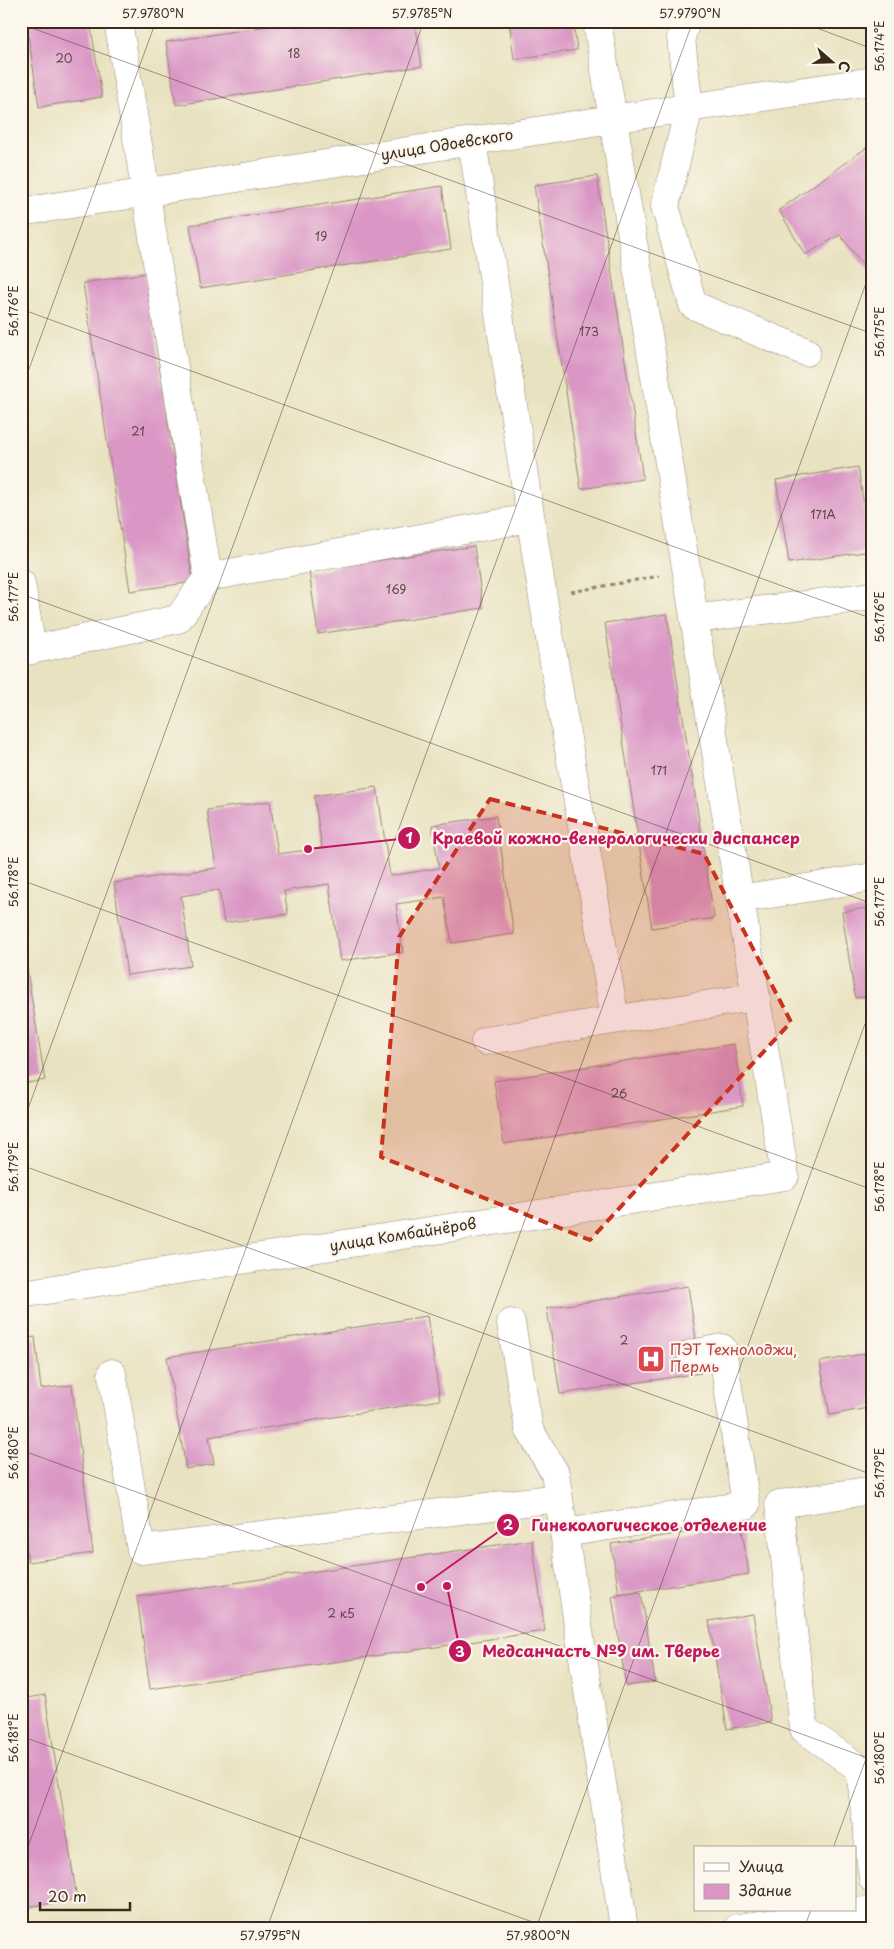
<svg xmlns="http://www.w3.org/2000/svg" width="894" height="1949" font-family="'Playpen Sans',sans-serif">
  <rect width="100%" height="100%" fill="#fbf7ec"/>
  <filter id="ink" filterUnits="userSpaceOnUse"><feTurbulence type="fractalNoise" baseFrequency=".02" numOctaves="2"/><feDisplacementMap in="SourceGraphic" scale="10" xChannelSelector="R" yChannelSelector="G"/><feConvolveMatrix kernelMatrix="1 2 1 2 8 2 1 2 1" color-interpolation-filters="sRGB"/></filter>
  <filter id="wash" filterUnits="userSpaceOnUse"><feTurbulence type="fractalNoise" baseFrequency=".0096" numOctaves="4" result="noise"/><feDisplacementMap in="SourceGraphic" scale="20" xChannelSelector="R" yChannelSelector="G"/><feGaussianBlur stdDeviation="1.12" result="paint"/><feColorMatrix in="noise" values="0 0 0 0 0 0 0 0 0 0 0 0 0 0 0 0 0 1.4 0 .05"/><feComposite in="paint" operator="in"/></filter>
  <g filter="url(#wash)">
    <rect width="100%" height="100%" fill="#e9e2c1"/>
    <g id="blocks">
      <!-- building -->
      <path fill="#da96c5" d="M26,21H90L102,97L39,107Z
        M300,21H415L422,66L176,105L166,42Z
        M509,21H573L577,50L514,59Z
        M873,143V278L840,235L805,255L779,210Z
        M597,176L643,479L581,489L534,185Z
        M442,186L451,249L200,288L190,225Z
        M145,273L193,582L130,591L83,283Z
        M858,467L871,551L789,563L776,480Z
        M474,546L483,608L318,634L309,571Z
        M667,614L714,918L652,928L605,623Z
        M377,787L390,876L439,868L432,825L496,816L514,934L452,943L444,897L396,904L403,952L340,961L329,884L284,891L288,914L224,923L219,890L181,896L191,966L127,975L114,883L216,868L207,810L270,801L278,854L322,848L314,796Z
        M873,907V996L855,998L842,912Z
        M22,940L45,1080L21,1084V941Z
        M734,1044L743,1106L504,1144L494,1081Z
        M688,1286L701,1373L560,1394L547,1308Z
        M427,1316L440,1400L209,1437L214,1464L186,1469L167,1357Z
        M35,1337L41,1389L72,1385L93,1553L28,1562L21,1507V1339Z
        M873,1352V1407L830,1415L820,1362Z
        M873,1522V1555H872L867,1523Z
        M741,1524L749,1574L619,1594L611,1544Z
        M532,1540L545,1631L150,1689L137,1597Z
        M641,1592L655,1682L626,1686L612,1596Z
        M753,1614L771,1722L727,1729L709,1621Z
        M45,1695L77,1899L21,1908V1699Z"/>
    </g>
  </g>
  <g filter="url(#ink)">
    <use href="#blocks" fill-opacity="0" stroke="#928670" stroke-width="1"/>
    <g fill="none" stroke-linecap="round" stroke-linejoin="round">
      <!-- minor casing -->
      <g stroke="#928670" stroke-width="29">
        <path id="minor" d="M118,21L208,577
          M686,21L681,38L689,108L665,206L693,305L806,352
          M472,141L543,598L615,1019
          M21,212L612,119L873,81
          M21,583L32,650
          M694,619L873,596
          M21,652L178,619L208,577L530,518
          M740,899L873,877
          M485,1041L754,997
          M21,1294L785,1176L597,21
          M511,1323L529,1429L555,1473L624,1928
          M112,1373L141,1550L558,1498
          M873,1490L779,1504L804,1729L860,1769L873,1879
          M564,1533L746,1505L722,1348L691,1354
          M738,1928L873,1910"/>
      </g>
      <!-- path -->
      <path stroke="#928670" stroke-width="3" stroke-dasharray="4 4" stroke-linecap="butt" d="M571,592L659,576"/>
      <!-- minor -->
      <use href="#minor" stroke="#fff" stroke-width="28"/>
    </g>
  </g>
  <!-- marked area -->
  <path fill="#c8321e" fill-opacity="0.2" stroke="#c8321e" stroke-width="4" stroke-dasharray="10 6" stroke-linejoin="round" d="M490,799L704,854L791,1022L590,1240L381,1157L399,937Z"/>
  <!-- ticks -->
  <path fill="none" stroke="#3b2a1e" stroke-width="1" stroke-opacity="0.45" d="M798,21L873,49M21,24L873,334M21,309L873,619M21,391L156,21M21,594L873,904M21,880L873,1190M21,1128L424,21M21,1165L873,1475M21,1450L873,1760M21,1736L549,1928M833,1848L873,1740M21,1866L693,21M267,1928L873,264M536,1928L873,1002M804,1928L811,1910"/>
  <!-- icons -->
  <defs>
    <g id="hospital-square" transform="scale(1.4375)"><rect x="-9" y="-9" width="18" height="18" rx="4" fill="#e0444e" stroke="#fbf7ec"/><path d="M-5-5h3v3.5h4V-5h3V5h-3V1.5h-4V5h-3Z" fill="#fff"/></g>
  </defs>
  <g fill-rule="evenodd">
    <use href="#hospital-square" x="651" y="1359"/>
  </g>
  <g text-anchor="middle" stroke-width="4.5" stroke-linejoin="round" paint-order="stroke">
    <!-- number labels -->
    <g font-size="12" fill="#634548">
      <text x="294" y="58">18</text>
      <text x="64" y="63">20</text>
      <text x="321" y="241">19</text>
      <text x="589" y="336">173</text>
      <text x="138" y="436">21</text>
      <text x="823" y="519">171А</text>
      <text x="396" y="594">169</text>
      <text x="659" y="775">171</text>
      <text x="619" y="1098">26</text>
      <text x="624" y="1345">2</text>
      <text x="341" y="1618">2 к5</text>
    </g>
    <!-- street labels -->
    <g font-size="15" fill="#3b2a1e" stroke="#fbf7ec">
      <text transform="translate(447 145) rotate(-9)" y="5">улица Одоевского</text>
      <text transform="translate(403 1235) rotate(-9)" y="5">улица Комбайнёров</text>
    </g>
    <!-- health labels -->
    <g font-size="15" fill="#be3a42" stroke="#fbf7ec" text-anchor="start">
      <text x="670" y="1355">ПЭТ Технолоджи,<tspan x="670" dy="17">Пермь</tspan></text>
    </g>
  </g>
  <!-- callouts -->
  <path fill="none" stroke="#c2185b" stroke-width="2" d="M308 849L409 838M421 1587L508 1525M447 1586L460 1651"/>
  <g fill="#c2185b" stroke="#fbf7ec" stroke-width="2">
    <circle cx="308" cy="849" r="5"/>
    <circle cx="421" cy="1587" r="5"/>
    <circle cx="447" cy="1586" r="5"/>
    <circle cx="409" cy="838" r="12"/>
    <circle cx="508" cy="1525" r="12"/>
    <circle cx="460" cy="1651" r="12"/>
  </g>
  <g font-size="15" text-anchor="middle" font-weight="bold" fill="#fff">
    <text x="409" y="843">1</text>
    <text x="508" y="1530">2</text>
    <text x="460" y="1657">3</text>
  </g>
  <g font-size="16" text-anchor="middle" font-weight="bold" fill="#c2185b" stroke="#fbf7ec" stroke-width="4.5" stroke-linejoin="round" paint-order="stroke">
    <text x="616" y="844">Краевой кожно-венерологически диспансер</text>
    <text x="649" y="1531">Гинекологическое отделение</text>
    <text x="601" y="1657">Медсанчасть №9 им. Тверье</text>
  </g>
  <!-- margin -->
  <rect width="894" height="1949" fill="none" stroke="#fbf7ec" stroke-width="55"/>
  <!-- legend -->
  <rect x="694" y="1846" width="162" height="65" fill="#fbf7ec" stroke="#aea59a"/>
  <rect x="704" y="1863" width="25" height="8" fill="#ffffff" stroke="#aea59a"/>
  <text x="739" y="1872" font-size="15" fill="#3b2a1e">Улица</text>
  <rect x="704" y="1884" width="25" height="15" fill="#da96c5" stroke="#aea59a"/>
  <text x="739" y="1896" font-size="15" fill="#3b2a1e">Здание</text>
  <!-- north arrow -->
  <g transform="translate(832 62) rotate(110)" stroke="#fbf7ec" stroke-width="4" paint-order="stroke">
  <path d="M0-4L9 19L0 12L-9 19Z" fill="#3b2a1e"/>
  <text y="-8" font-size="14" font-weight="bold" text-anchor="middle" fill="#3b2a1e">С</text>
  </g>
  <!-- scale -->
  <path d="M40 1902v8h90v-8" fill="none" stroke="#3b2a1e" stroke-width="2.5"/>
  <text x="48" y="1902" font-size="15" fill="#3b2a1e" stroke="#fbf7ec" stroke-width="4" paint-order="stroke">20 m</text>
  <rect x="28" y="28" width="838" height="1894" fill="none" stroke="#3b2a1e" stroke-width="2"/>
  <g font-size="12" text-anchor="middle" fill="#3b2a1e">
    <text x="153" y="18">57.9780°N</text>
    <text x="422" y="18">57.9785°N</text>
    <text x="690" y="18">57.9790°N</text>
    <text transform="translate(880 46) rotate(-90)" y="4">56.174°E</text>
    <text transform="translate(14 311) rotate(-90)" y="4">56.176°E</text>
    <text transform="translate(880 332) rotate(-90)" y="4">56.175°E</text>
    <text transform="translate(14 597) rotate(-90)" y="4">56.177°E</text>
    <text transform="translate(880 617) rotate(-90)" y="4">56.176°E</text>
    <text transform="translate(14 882) rotate(-90)" y="4">56.178°E</text>
    <text transform="translate(880 902) rotate(-90)" y="4">56.177°E</text>
    <text transform="translate(14 1167) rotate(-90)" y="4">56.179°E</text>
    <text transform="translate(880 1187) rotate(-90)" y="4">56.178°E</text>
    <text transform="translate(14 1453) rotate(-90)" y="4">56.180°E</text>
    <text transform="translate(880 1473) rotate(-90)" y="4">56.179°E</text>
    <text transform="translate(14 1738) rotate(-90)" y="4">56.181°E</text>
    <text transform="translate(880 1758) rotate(-90)" y="4">56.180°E</text>
    <text x="270" y="1940">57.9795°N</text>
    <text x="538" y="1940">57.9800°N</text>
  </g>
</svg>
